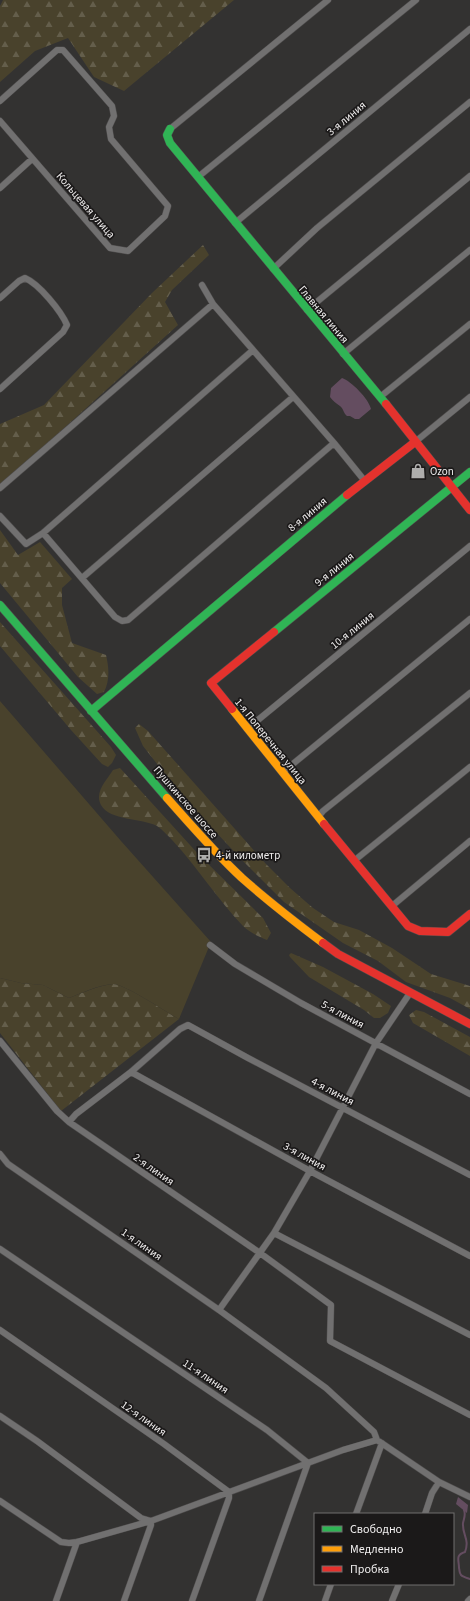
<svg xmlns="http://www.w3.org/2000/svg" width="470" height="1601" font-family="'Source Sans 3',sans-serif">
  <defs>
    <pattern id="forest-firs" width="22" height="20" patternUnits="userSpaceOnUse"><rect width="22" height="20" fill="#49422c"/><path d="M5 1l3.5 6h-7zM16 11l3.5 6h-7z" fill="#645e4b"/></pattern>
  </defs>
  <rect width="100%" height="100%" fill="#333231"/>
  <!-- forest -->
  <path fill="url(#forest-firs)" d="M3,0H234L124,91L94,77L68,38L35,51L0,82V6Z
    M203,245L209,255L172,290L165,302L178,325L0,486V424L44,405L152,293Z
    M0,530L18,555L40,542L72,579L62,588V605L72,643L106,655C109,668 110,680 104,692L97,694L78,677L0,583Z
    M0,622L111,747L116,755L112,763L108,767L102,764L71,730L0,646Z
    M139,724L148,731L266,864L290,888L313,908L334,922L359,930L392,948L431,974L470,986V1009L450,998L406,982L378,961L343,943L284,902L242,860L183,797L143,746L135,728Z
    M120,768L200,856L263,918L271,933L267,940C259,937 249,932 243,926C218,900 198,868 173,841C168,836 163,830 157,826C142,818 110,821 101,805C94,792 107,780 113,770Z
    M291,953L323,967L373,994L391,1006L388,1013L380,1018H374L364,1010L309,977L290,957L289,955Z
    M0,978L21,983L43,985L69,998C82,993 100,985 113,984C125,984 166,1012 179,1019L61,1111L0,1033Z
    M416,1010L424,1012L470,1037V1056L413,1023L409,1015Z"/>
  <!-- garden -->
  <path fill="#49422c" d="M0,701L121,841L211,942L179,1019C166,1012 125,984 113,984C98,985 82,993 69,998L43,985L21,983L0,978Z"/>
  <!-- water -->
  <path fill="#644d60" d="M342,378C351,381 369,399 371,409L359,419H355L350,416H347C343,413 344,409 340,406C336,403 333,401 330,397L331,388Z
    M458,1497L468,1505L467,1513L456,1504Z"/>
  <g fill="none" stroke-linecap="round" stroke-linejoin="round">
    <!-- stream -->
    <path stroke="#644d60" stroke-width="2" d="M464,1510C466,1515 464,1518 463,1523C462,1535 470,1539 465,1552C455,1555 459,1560 459,1568C460,1572 459,1572 461,1575C463,1577 467,1578 470,1579"/>
    <!-- street casing -->
    <g stroke="#4f4d4d" stroke-width="7">
      <path id="street" d="M0,101L57,50H63L112,106L114,116L109,127L111,139L168,206L165,216L128,251L110,248L0,121
        M170,129L328,0
        M198,177L416,0
        M0,188L32,159
        M235,223L470,29
        M273,269L317,228L470,102
        M202,285L213,304L334,443L364,480
        M0,298L19,281L25,278C39,284 61,311 67,325L63,332L0,389
        M307,310L470,176
        M343,354L470,250
        M380,397L470,324
        M415,442L470,397
        M0,488L213,304
        M0,516L26,544L43,533L253,350
        M43,533L115,617L122,621L128,620L334,443
        M82,578L293,397
        M247,729L470,546
        M283,772L470,619
        M318,817L323,811L470,693
        M355,860L470,767
        M392,906L470,841
        M210,945L235,964L301,1003L470,1094
        M0,1041L57,1111L69,1122L260,1253L331,1305L330,1341L470,1415
        M131,1072L310,1171L470,1256
        M69,1122L76,1114L131,1072L180,1029L188,1025L248,1058L470,1175
        M0,1154L8,1164L219,1310L326,1388L374,1432L377,1440L439,1482L470,1497
        M274,1233L470,1335
        M0,1249L267,1430L308,1463L259,1601
        M219,1310L274,1233L310,1171L376,1043L410,993
        M0,1330L164,1444L229,1492V1498L192,1601
        M0,1416L37,1441L141,1518L151,1521V1525L124,1601
        M0,1501L61,1542L69,1543L77,1542L151,1521L343,1450L377,1440
        M356,1514L382,1443
        M425,1514L432,1493L439,1482
        M56,1601L77,1542
        M325,1601L331,1584
        M392,1601L399,1584
        M468,1601L470,1599"/>
    </g>
    <!-- fast casing -->
    <g stroke="#4f4d4d" stroke-width="9">
      <path id="fast" d="M170,129L167,135L170,143L386,404
        M0,605L167,798
        M274,632L470,472
        M91,711L347,495"/>
    </g>
    <!-- slow casing -->
    <g stroke="#4f4d4d" stroke-width="9">
      <path id="slow" d="M232,709L324,824
        M167,798C191,825 215,853 242,878C268,901 295,922 323,943"/>
    </g>
    <!-- jam casing -->
    <g stroke="#4f4d4d" stroke-width="9">
      <path id="jam" d="M386,404L470,510
        M347,495L415,442
        M232,709L211,683L274,632
        M324,824L408,926L420,931L448,932L470,914
        M323,943L338,954L470,1024"/>
    </g>
    <!-- street -->
    <use href="#street" stroke="#717070" stroke-width="6"/>
    <!-- fast -->
    <use href="#fast" stroke="#30b455" stroke-width="8"/>
    <!-- slow -->
    <use href="#slow" stroke="#ff9f0a" stroke-width="8"/>
    <!-- jam -->
    <use href="#jam" stroke="#e5322d" stroke-width="8"/>
  </g>
  <!-- icons -->
  <defs>
    <g id="shop-bare" transform="scale(1.2)"><path d="M-5-2.5h2.3a2.7 3.5 0 0 1 5.4 0H5L5.5 6h-11ZM-1.5-2.5h3a1.5 2.3 0 0 0-3 0Z" fill="#aeadac" stroke="#1b1919" stroke-width="2.5" paint-order="stroke"/></g>
    <g id="bus-bare" transform="scale(1.2)"><path d="M-5-6H5V4H4V6H2V4H-2V6H-4V4H-5ZM-3.5-4V0h7V-4ZM-3.5 1.2v1.5H-2V1.2ZM2 1.2v1.5H3.5V1.2Z" fill="#aeadac" stroke="#1b1919" stroke-width="2.5" paint-order="stroke"/></g>
  </defs>
  <g fill-rule="evenodd">
    <use href="#shop-bare" x="418" y="471"/>
    <use href="#bus-bare" x="204" y="855"/>
  </g>
  <g text-anchor="middle" stroke-width="3.5" stroke-linejoin="round" paint-order="stroke">
    <!-- street labels -->
    <g font-size="11" fill="#f1efef" stroke="#1b1919">
      <text transform="translate(346 118) rotate(-40)" y="4">3-я линия</text>
      <text transform="translate(86 205) rotate(49)" y="4">Кольцевая улица</text>
      <text transform="translate(324 314) rotate(50)" y="4">Главная линия</text>
      <text transform="translate(307 514) rotate(-40)" y="4">8-я линия</text>
      <text transform="translate(334 569) rotate(-39)" y="4">9-я линия</text>
      <text transform="translate(352 630) rotate(-39)" y="4">10-я линия</text>
      <text transform="translate(271 741) rotate(51)" y="4">1-я Поперечная улица</text>
      <text transform="translate(186 802) rotate(49)" y="4">Пушкинское шоссе</text>
      <text transform="translate(343 1014) rotate(28)" y="4">5-я линия</text>
      <text transform="translate(333 1091) rotate(28)" y="4">4-я линия</text>
      <text transform="translate(305 1156) rotate(29)" y="4">3-я линия</text>
      <text transform="translate(154 1169) rotate(35)" y="4">2-я линия</text>
      <text transform="translate(142 1244) rotate(35)" y="4">1-я линия</text>
      <text transform="translate(206 1376) rotate(34)" y="4">11-я линия</text>
      <text transform="translate(144 1418) rotate(35)" y="4">12-я линия</text>
    </g>
    <!-- poi labels -->
    <g font-size="11" fill="#f1efef" stroke="#1b1919" text-anchor="start">
      <text x="430" y="475">Ozon</text>
      <text x="216" y="859">4-й километр</text>
    </g>
  </g>
  <!-- legend -->
  <rect x="314" y="1513" width="140" height="72" fill="#1b1919" stroke="#716f6f"/>
  <rect x="322" y="1526" width="20" height="6" fill="#30b455" stroke="#716f6f"/>
  <text x="350" y="1533" font-size="12" fill="#f1efef">Свободно</text>
  <rect x="322" y="1546" width="20" height="6" fill="#ff9f0a" stroke="#716f6f"/>
  <text x="350" y="1553" font-size="12" fill="#f1efef">Медленно</text>
  <rect x="322" y="1566" width="20" height="6" fill="#e5322d" stroke="#716f6f"/>
  <text x="350" y="1573" font-size="12" fill="#f1efef">Пробка</text>
</svg>
